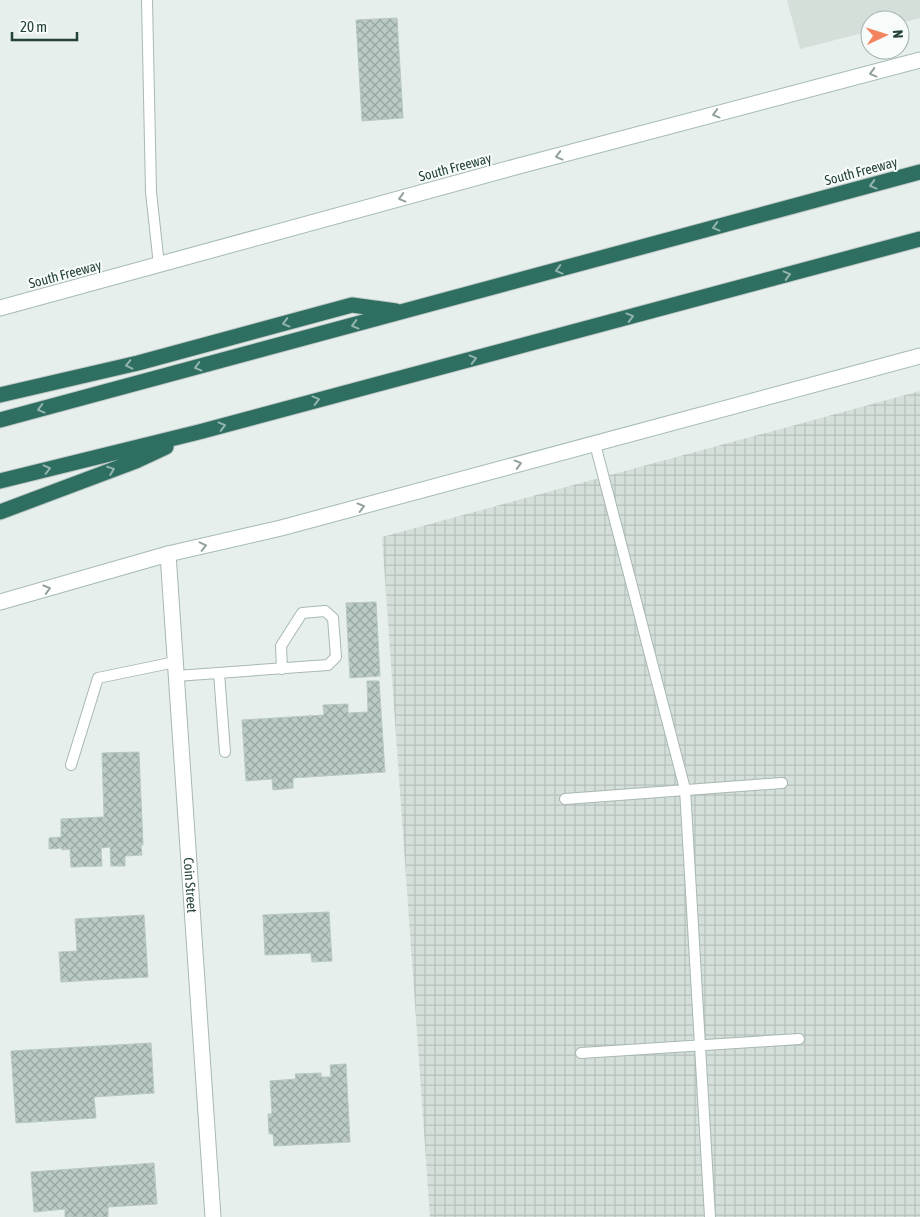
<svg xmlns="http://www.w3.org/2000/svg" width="920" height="1217" font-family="'Asap Condensed',sans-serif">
  <defs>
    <pattern id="industrial-grid" width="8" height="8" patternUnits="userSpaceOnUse" patternTransform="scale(1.25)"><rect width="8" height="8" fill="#d4dfda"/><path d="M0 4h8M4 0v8" fill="none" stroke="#b6c1bc"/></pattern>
    <pattern id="building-cross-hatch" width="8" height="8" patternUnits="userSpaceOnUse" patternTransform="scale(1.25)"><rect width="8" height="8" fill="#bbcac4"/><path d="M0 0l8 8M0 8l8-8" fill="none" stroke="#98a6a0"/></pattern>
  </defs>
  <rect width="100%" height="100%" fill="#e6efeb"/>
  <!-- built -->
  <path fill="#d4dfda" d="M787,0H920V18L900,23V20H870V31L800,49Z"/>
  <!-- industrial -->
  <path fill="url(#industrial-grid)" d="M920,391V1217H430L382,537Z"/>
  <!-- building -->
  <path fill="url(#building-cross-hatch)" stroke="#b8c9c2" d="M397,18L403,118L362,121L356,20Z
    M376,602L380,676L350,678L346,603Z
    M367,681H379L385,772L293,778V788L273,790L272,779L246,781L242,720L324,715L323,705L348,704V713L368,712Z
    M139,752L143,845H141L142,855L125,856V866H111L110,847L101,848L102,866L71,867L70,849L62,850V848L49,849V838L61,837V819L104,817L102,753Z
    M329,912L332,961L312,962L311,953L265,955L263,915Z
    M144,915L148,977L61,982L59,952L77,951L75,919Z
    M151,1043L154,1093L94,1097L96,1118L16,1123L11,1051Z
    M346,1064L350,1142L274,1146L273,1134H269L268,1114H272L270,1081L296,1079L295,1074L321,1073V1077H331L330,1065Z
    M154,1163L157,1204L108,1207V1217H65V1209L34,1212L31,1172Z"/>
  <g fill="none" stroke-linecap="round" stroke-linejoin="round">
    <!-- service casing -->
    <g stroke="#a8b8b2" stroke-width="12">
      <path id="service" d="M147,0L151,192L159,265
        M595,444L685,789L710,1217
        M219,673L225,752
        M176,676L328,665L336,657L333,618L325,611L302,613L281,646L282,669
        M71,765L98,678L175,662
        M565,799L782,783
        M581,1053L799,1039"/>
    </g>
    <!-- minor casing -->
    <g stroke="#a8b8b2" stroke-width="17">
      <g id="minor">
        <path id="s1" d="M168,554L213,1217"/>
      </g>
    </g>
    <!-- secondary casing -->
    <g stroke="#a4bbb3" stroke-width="17">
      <path id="secondary" d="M0,308L515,167L920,60
        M0,602L168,554L281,528L920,356"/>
    </g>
    <!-- motorway casing -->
    <g stroke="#c2cac8" stroke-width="17">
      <path id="motorway" d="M0,395L138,363L352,305L396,311
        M0,420L920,172
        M0,481L199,432L920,239
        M0,512L136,461L166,447"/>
    </g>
    <!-- service -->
    <use href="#service" stroke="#fff" stroke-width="10"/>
    <!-- minor -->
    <use href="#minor" stroke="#fff" stroke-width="15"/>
    <!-- secondary -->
    <use href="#secondary" stroke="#fff" stroke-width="15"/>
    <!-- motorway -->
    <use href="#motorway" stroke="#2f6f62" stroke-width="15"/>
  </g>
  <!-- one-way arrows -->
  <defs><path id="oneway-chevron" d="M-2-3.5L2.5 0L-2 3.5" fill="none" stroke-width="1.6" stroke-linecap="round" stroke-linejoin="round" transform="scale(1.25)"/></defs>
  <g stroke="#92a09c">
    <use href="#oneway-chevron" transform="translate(873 73) rotate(165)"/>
    <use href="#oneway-chevron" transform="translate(716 114) rotate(165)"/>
    <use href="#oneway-chevron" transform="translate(559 156) rotate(165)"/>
    <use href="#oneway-chevron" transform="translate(402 198) rotate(165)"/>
    <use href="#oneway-chevron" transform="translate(518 464) rotate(-15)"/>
    <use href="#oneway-chevron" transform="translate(361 507) rotate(-15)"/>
    <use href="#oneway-chevron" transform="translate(203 546) rotate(-13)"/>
    <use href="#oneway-chevron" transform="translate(47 589) rotate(-16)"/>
  </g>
  <g stroke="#93b5ae">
    <use href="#oneway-chevron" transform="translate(873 185) rotate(165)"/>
    <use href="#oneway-chevron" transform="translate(716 227) rotate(165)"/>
    <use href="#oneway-chevron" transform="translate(559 270) rotate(165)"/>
    <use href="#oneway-chevron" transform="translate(787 275) rotate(-15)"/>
    <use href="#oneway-chevron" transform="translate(630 317) rotate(-15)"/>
    <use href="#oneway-chevron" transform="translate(286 323) rotate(165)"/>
    <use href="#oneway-chevron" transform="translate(355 325) rotate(165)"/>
    <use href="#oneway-chevron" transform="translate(473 359) rotate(-15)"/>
    <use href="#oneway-chevron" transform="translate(129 365) rotate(167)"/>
    <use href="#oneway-chevron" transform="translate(198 367) rotate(165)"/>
    <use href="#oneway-chevron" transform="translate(316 400) rotate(-15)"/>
    <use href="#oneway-chevron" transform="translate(41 409) rotate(165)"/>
    <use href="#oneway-chevron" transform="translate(222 426) rotate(-15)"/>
    <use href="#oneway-chevron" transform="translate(47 469) rotate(-14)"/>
    <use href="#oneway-chevron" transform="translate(111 470) rotate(-21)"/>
  </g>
  <g text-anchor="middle" stroke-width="4" stroke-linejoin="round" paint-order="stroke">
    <!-- street labels -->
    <g font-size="14" fill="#24423a" stroke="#f7fbf9">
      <text transform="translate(455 167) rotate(-15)" y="5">South Freeway</text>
      <text transform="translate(861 171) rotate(-15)" y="5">South Freeway</text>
      <text transform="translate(65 274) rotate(-15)" y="5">South Freeway</text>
      <text dy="5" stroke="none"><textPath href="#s1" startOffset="332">Coin Street</textPath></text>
    </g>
  </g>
  <!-- north arrow -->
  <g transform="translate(885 35) rotate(86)"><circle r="24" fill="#f7fbf9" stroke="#a3b1ad"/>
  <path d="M0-4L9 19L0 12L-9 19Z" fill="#f4845f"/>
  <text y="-8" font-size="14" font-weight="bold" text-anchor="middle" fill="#24423a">N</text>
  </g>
  <!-- scale -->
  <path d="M12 32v8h65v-8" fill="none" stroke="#24423a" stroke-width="2.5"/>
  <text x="20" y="32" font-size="15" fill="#24423a" stroke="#f7fbf9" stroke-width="4" paint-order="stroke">20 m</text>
</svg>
